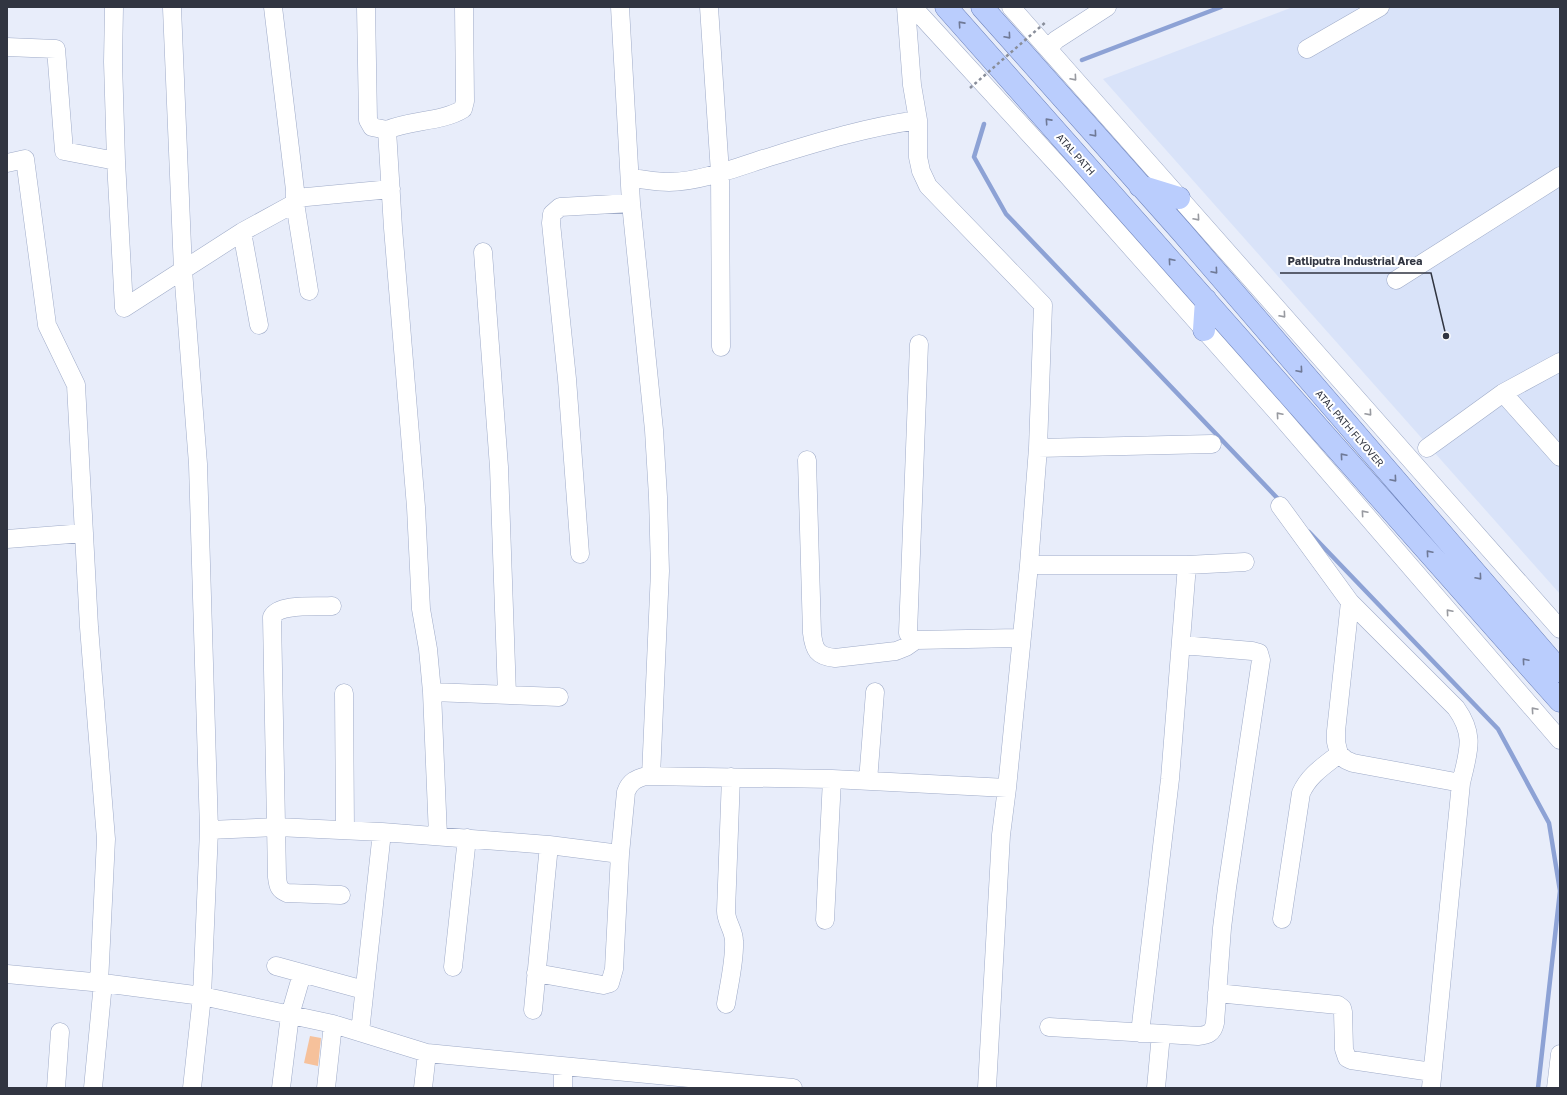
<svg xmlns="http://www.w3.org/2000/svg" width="1567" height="1095" font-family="'Golos Text',sans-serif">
  <rect width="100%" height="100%" fill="#e8edfa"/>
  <!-- built -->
  <path fill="#d9e3f9" d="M1293,7H1560V594L1103,79Z"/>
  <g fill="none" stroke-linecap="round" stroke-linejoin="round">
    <!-- stream -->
    <path stroke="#8da2d5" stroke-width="4.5" d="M1082,60L1221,7
      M984,124L974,157L1006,214L1281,502
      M1309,532L1498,729L1549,823L1560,891
      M1538,1088L1560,891"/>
  </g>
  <!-- building -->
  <path fill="#f6c19b" d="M310,1036L321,1038L318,1066L304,1063Z"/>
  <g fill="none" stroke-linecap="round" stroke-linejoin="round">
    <!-- minor casing -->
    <g stroke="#9fabc8" stroke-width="19">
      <path id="minor" d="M114,7L113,62L116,161
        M366,7L368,120L372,127L387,130
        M620,7L631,203L654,430L658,497L660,571L651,776
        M709,7L720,173L721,347
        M906,7L912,85L918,120V157L921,171L928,186L1043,305L1038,448L1029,565L1007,788L1001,835L987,1088
        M913,7L1067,175L1276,411L1560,740
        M1011,7L1560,629
        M172,8L183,270L242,232L295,203V190L273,7
        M7,47L56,49L64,151L116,161L124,308L183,270L198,464L209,830L202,996L192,1088
        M1048,49L1056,40L1107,7
        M1307,49L1380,7
        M7,163L25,159L47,325L76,385L89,627L106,839L99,983
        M630,178C643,179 656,182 669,182C701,182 743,165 773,156C821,141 868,127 918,120
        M296,198L391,189
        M295,203L309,291
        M242,232L259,325
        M483,252L499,467L507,695
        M1396,280L1560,176
        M919,344L908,633L912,639L916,640L1021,638
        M1503,393L1560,457
        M1038,448L1212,444
        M1427,448L1503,393L1560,362
        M807,460L812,633C814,650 817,656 835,658L896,651L906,647L916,640
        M1280,506L1350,602L1456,708C1476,736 1468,752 1461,783L1431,1088
        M7,539L84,533
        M580,554L567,379L551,223L552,214L560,207L631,203
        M1029,565H1187L1245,562
        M1350,602L1336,731V742L1339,754L1346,760L1353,763L1461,783
        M332,606C316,607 279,603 272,617L277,877C278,886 279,890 287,893L341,895
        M432,692L559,697
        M344,693L345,830
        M868,781L875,692
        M209,830L277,827L382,832L360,1032
        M382,832L549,845L620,854L626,792C630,781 636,779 646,776L832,779L1007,788
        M438,836L432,692L428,649L421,609L416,507L393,228L387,130C410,120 442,122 463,109L465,101L464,7
        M1282,919L1301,793C1309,775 1324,766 1339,754
        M825,920L832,779
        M276,966L364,990
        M453,967L467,838
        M536,973L603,985L610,983L614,969L620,854
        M7,974L103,983L202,996L333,1024L427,1053L793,1088
        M1217,993L1338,1005L1342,1008L1343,1012L1344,1049L1347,1058L1351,1060L1432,1072
        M726,1004C729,984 735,960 734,941C734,930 726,922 726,911L731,777
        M533,1010L549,845
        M1049,1027L1198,1036C1208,1035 1213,1033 1215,1023L1222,928L1227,888L1261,660L1259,653L1252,651L1182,645
        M1140,1033L1170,779L1187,565
        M563,1067V1088
        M56,1088L60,1032
        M93,1088L103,983
        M281,1088L290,1015L302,974
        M326,1088L333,1024
        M423,1088L427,1053
        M1156,1088L1161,1034
        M1556,1088L1560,1054"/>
    </g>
    <!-- major casing -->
    <g stroke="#6c82bb" stroke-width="23">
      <path id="major" d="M946,7L1560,701
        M982,7L1181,231L1560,671
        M1140,186L1179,198
        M1204,330L1206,300"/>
    </g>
    <!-- minor -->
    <use href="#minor" stroke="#fff" stroke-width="18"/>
    <!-- major -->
    <use href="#major" stroke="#bacdfd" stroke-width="22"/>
    <!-- path-bridge -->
    <path stroke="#898e9a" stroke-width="2.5" stroke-dasharray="3 3" stroke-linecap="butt" d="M970,88L1047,21"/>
  </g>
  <!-- one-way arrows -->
  <defs><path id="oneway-chevron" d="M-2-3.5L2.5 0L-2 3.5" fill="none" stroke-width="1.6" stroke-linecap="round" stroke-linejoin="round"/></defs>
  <g stroke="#6f7996">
    <use href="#oneway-chevron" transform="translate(961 24) rotate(-132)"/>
    <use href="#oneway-chevron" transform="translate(1008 36) rotate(49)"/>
    <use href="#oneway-chevron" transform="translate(1048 121) rotate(-132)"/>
    <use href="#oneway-chevron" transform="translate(1094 134) rotate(49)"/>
    <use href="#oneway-chevron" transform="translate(1171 261) rotate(-131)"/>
    <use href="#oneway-chevron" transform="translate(1215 271) rotate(49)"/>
    <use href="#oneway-chevron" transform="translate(1300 370) rotate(49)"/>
    <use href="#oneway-chevron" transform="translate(1343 456) rotate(-131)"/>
    <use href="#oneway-chevron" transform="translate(1394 479) rotate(49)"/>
    <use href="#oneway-chevron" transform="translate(1429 553) rotate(-131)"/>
    <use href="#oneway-chevron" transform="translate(1479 577) rotate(49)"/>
    <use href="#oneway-chevron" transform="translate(1525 661) rotate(-131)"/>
  </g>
  <g stroke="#989aa0">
    <use href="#oneway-chevron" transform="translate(1074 78) rotate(49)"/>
    <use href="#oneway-chevron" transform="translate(1197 218) rotate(49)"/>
    <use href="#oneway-chevron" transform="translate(1283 315) rotate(49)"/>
    <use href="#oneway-chevron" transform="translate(1369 413) rotate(49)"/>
    <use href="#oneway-chevron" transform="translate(1279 415) rotate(-131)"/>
    <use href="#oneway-chevron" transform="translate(1364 513) rotate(-131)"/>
    <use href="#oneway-chevron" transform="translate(1449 612) rotate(-131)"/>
    <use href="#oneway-chevron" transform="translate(1534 710) rotate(-131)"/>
  </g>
  <g text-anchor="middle" stroke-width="4" stroke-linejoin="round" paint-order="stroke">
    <!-- street labels -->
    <g font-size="10" fill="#313541" stroke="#fff">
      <text transform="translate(1076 154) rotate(48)" y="4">ATAL PATH</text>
      <text transform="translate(1350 428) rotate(49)" y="4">ATAL PATH FLYOVER</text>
    </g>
  </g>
  <!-- callouts -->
  <path fill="none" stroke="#313541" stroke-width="1.5" d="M1446 336L1431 273H1280"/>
  <circle fill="#313541" stroke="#fff" stroke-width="1.5" cx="1446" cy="336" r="4"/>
  <g font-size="11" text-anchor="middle" font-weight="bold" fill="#313541" stroke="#fff" stroke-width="4" stroke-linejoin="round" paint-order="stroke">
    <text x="1355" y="265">Patliputra Industrial Area</text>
  </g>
  <!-- border -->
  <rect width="1567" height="1095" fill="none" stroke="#313541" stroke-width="16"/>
</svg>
